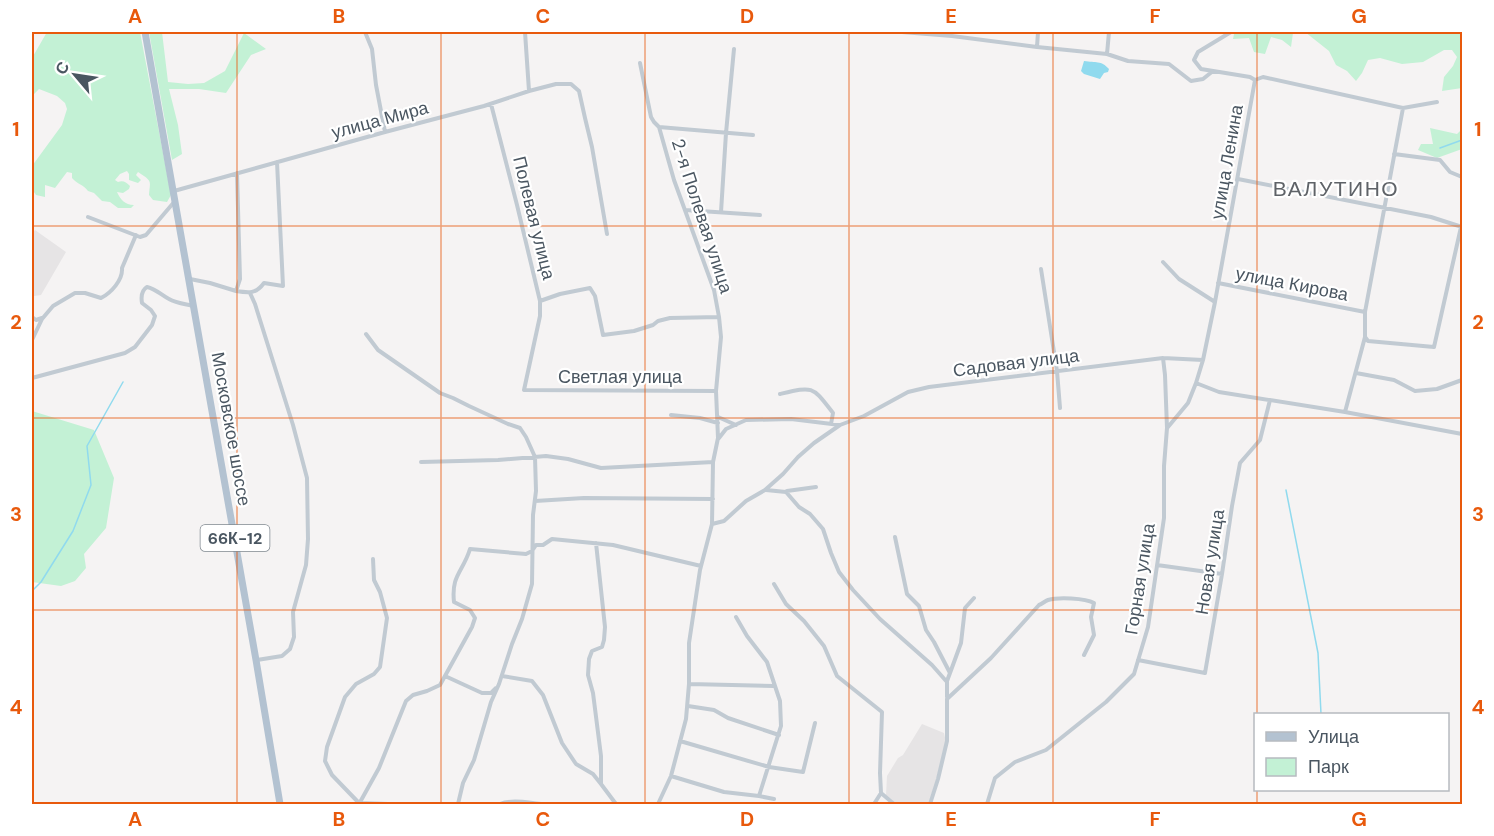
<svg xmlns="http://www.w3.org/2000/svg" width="1494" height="836" font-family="'DM Sans',sans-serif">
  <rect width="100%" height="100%" fill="#f5f3f3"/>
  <!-- education -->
  <path fill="#e6e4e5" d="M35,230L66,252L41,295L34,296L32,295V234Z
    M922,724L944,733L946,742L935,784L928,804H897L886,795L887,776L898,758L903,755Z"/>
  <!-- green -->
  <path fill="#c3f1d5" d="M47,32H140L171,195L167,202L153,200L149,195C150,180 153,182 138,172L136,175L141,180L138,183L129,180V174L127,171L120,174L115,180L118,182C123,180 126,182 130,186L129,189L123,193L117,192C120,199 125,205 134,205L131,208H118L110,202L102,201L94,193L88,191C84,185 77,184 72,178V173L67,172L55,188L45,185V197L36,195L32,189V166L62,125L67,109L65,103L57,96L39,89L32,96V58Z
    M149,32H162L168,82L188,84L204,83L225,71L244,33L266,49L251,55L226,93L199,89H169L178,125L182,154L172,160Z
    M1241,32H1300L1293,33L1291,47L1282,40L1271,37L1265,54L1254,52L1249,38L1233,39L1234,34Z
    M1305,32H1462V88L1442,91L1444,77L1453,66L1457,57L1452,50H1444L1423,62L1402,64L1380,58L1368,60L1362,73L1356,81L1347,71L1336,65L1329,51Z
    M1430,128L1457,134L1462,129V149L1437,158L1418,150L1421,144H1433Z
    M32,411L94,430L114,478L106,528L84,554L86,568L75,581L61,586L32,582Z"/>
  <!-- water -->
  <path fill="#90daee" d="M1084,61C1096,63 1101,60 1109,69L1108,72L1104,73L1100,79L1084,74L1081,71Z"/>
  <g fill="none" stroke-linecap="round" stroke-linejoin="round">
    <!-- stream -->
    <path stroke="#90daee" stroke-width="1.5" d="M1440,148L1462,140
      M1286,490L1318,653L1321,714
      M32,591L41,582L73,531L91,485L87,446L123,382"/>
    <!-- minor -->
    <path stroke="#c1cad2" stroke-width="4" d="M365,32L372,49L376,85L385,132
      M525,32L529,91
      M902,32L952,36L1037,47L1107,54L1128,61L1169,64L1191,81L1203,79L1213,71
      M1231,32L1198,52L1194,60L1201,69L1250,77L1255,80
      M1037,47L1038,32
      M1107,54L1109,32
      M640,63L651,117L654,122L659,127L674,180L714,290L719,317L721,337L716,391L718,438L713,462L712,524L700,570L689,643V684L686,719L671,776L658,804
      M1255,80L1263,77L1403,108L1437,102
      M491,104L517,205L540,301V316L524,390L716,391
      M659,127L753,135
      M1394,154L1440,160L1450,172L1462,177
      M1238,179L1431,217L1462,227
      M174,191L385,132L484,106L529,91L556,84H571L579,91L585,118L592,147L607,234
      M685,210L760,215
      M721,212L726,133L734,49
      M88,217L140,237L146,235L175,201
      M1163,262L1179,279L1215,302
      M1041,269L1057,371L1060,408
      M190,279L210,283L236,291L240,279L237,173
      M1218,283L1365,312
      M236,291C249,293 256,294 264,283L283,286L277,162
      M250,293L255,304L293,425L307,478L308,539L306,565L293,612L294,637L290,649L282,656L257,660
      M540,301L560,294L590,288L595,296L603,335L634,331L653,325L658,321L670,318L719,317
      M32,317L36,320L42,318
      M366,334L378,350L440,393L453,398L469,406L508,424L520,428L526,437L535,457L536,491L533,515L532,584L522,619L512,644L499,684L491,702L474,760L463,783L458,804
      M1365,337L1368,341L1434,347L1461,227
      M32,340L42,319L53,306L75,293H85L101,298C111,293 123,280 122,268L136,235
      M1356,373L1394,380L1415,391L1437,389L1462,380
      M32,378L125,353L135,347L152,325L155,316L151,310L142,303C141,297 142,290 147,287C156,289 161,295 169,299C176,303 185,304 193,306
      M1196,383L1219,392L1345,412L1462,434
      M780,394C814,386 812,386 833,413L831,424
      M1345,412L1365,337V312L1403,108
      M671,415L700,418L718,423
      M718,417L736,425
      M1168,427L1188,403L1196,383L1203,360L1215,302L1255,80
      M719,438L726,429L746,420L791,419L840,425
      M421,462L498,460L546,456L568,459L601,468L713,462
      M766,490L786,492L799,507L810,514L823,529L831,553L839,572L853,590L880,619L932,665L947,682V697
      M787,491L816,487
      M535,501L584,498L713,499
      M712,524L724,521L746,501L765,490L783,474L798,457L814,443L840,425L864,416L908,392L929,387L1163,358L1203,360
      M895,537L907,594L919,606L926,630L934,642L950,673L947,681
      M596,543L605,627L604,640L602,647L592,651L589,659L588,675L593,693L601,756V784L616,804
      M373,559L374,580L380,592L387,618L380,667L374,674L356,684L345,697L327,747L325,761L332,775L359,803L388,804
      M1157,565L1222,574
      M774,584L786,604L804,621L824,646L837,676L882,712L880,773L881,793L874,804
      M736,617L747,636L767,662L780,701L781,726L759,796
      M1138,660L1205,673L1222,574L1232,506L1240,463L1260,440L1270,400
      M950,673L961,643L965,608L974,598
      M445,676L482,693H491L496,688
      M502,676L532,681L543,695L562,743L576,764L593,774L601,784
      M689,684L774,686
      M688,706L714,710L728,718L779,735
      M680,741L769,767L803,772L815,723
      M671,776L724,792L759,796L774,799
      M881,793L894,804
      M359,804L379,768L406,701L413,695L427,691L440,685L472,627L475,618L470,610L454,602C451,575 463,572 470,549L526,554L532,551L536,545H543L552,539L613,545L701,566
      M500,804C512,799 529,803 543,804
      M930,804L938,779L947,741V699L991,658L1039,605C1042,604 1045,601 1048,600C1058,597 1085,598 1094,603L1091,617L1094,635L1084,655
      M987,804L995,778L1015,762L1046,750L1106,702L1134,674L1148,627L1164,518V466L1167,428L1165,375L1163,358"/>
    <!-- primary -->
    <path stroke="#b3c2d1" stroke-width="7" d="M145,32L256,660L280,804"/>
  </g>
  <!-- grid -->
  <path fill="none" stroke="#e8590c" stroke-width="1.5" stroke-opacity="0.55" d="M237,32V804M441,32V804M645,32V804M849,32V804M1053,32V804M1257,32V714M32,226H1462M32,418H1462M32,610H1462M1257,790V804"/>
  <g text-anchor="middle" stroke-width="4.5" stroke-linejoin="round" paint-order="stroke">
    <!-- shield labels -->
    <rect fill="#fff" stroke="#808990" stroke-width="1.5" x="200.5" y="525" width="69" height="26" rx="4.5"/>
    <g font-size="16" font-weight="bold" fill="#4a5661">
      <text x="235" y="544">66К-12</text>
    </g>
    <!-- street labels -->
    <g font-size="18" fill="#4a5661" stroke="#fff">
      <text transform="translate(380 120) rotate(-15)" y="6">улица Мира</text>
      <text transform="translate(1227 162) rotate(-80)" y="6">улица Ленина</text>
      <text transform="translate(702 216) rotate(72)" y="6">2-я Полевая улица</text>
      <text transform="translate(534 218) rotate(76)" y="6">Полевая улица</text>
      <text transform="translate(1292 284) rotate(11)" y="6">улица Кирова</text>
      <text transform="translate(1016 363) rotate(-7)" y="6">Садовая улица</text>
      <text x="620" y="383">Светлая улица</text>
      <text transform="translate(231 429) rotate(80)" y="6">Московское шоссе</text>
      <text transform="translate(1210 562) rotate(-81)" y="6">Новая улица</text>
      <text transform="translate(1140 579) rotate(-81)" y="6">Горная улица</text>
    </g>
    <!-- quarter labels -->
    <g font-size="21" letter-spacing="1.5" fill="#5f6368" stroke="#fff">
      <text x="1336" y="196">ВАЛУТИНО</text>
    </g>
  </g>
  <!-- border -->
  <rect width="1494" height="836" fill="none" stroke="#ffffff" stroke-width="66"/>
  <!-- legend -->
  <rect x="1254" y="713" width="195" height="78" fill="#ffffff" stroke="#b7bbc0" stroke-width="1.5"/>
  <rect x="1266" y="732" width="30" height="9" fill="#b3c2d1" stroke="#b7bbc0" stroke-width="1.5"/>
  <text x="1308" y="743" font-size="18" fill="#4a5661">Улица</text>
  <rect x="1266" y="758" width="30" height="18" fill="#c3f1d5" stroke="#b7bbc0" stroke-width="1.5"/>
  <text x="1308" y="773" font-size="18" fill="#4a5661">Парк</text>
  <!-- north arrow -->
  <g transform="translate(75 75) rotate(299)" stroke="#ffffff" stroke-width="4.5" paint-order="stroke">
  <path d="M0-4.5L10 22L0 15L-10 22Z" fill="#4a5661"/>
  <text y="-9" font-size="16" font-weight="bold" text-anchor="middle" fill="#4a5661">С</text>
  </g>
  <rect x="33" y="33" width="1428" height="770" fill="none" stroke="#e8590c" stroke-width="2"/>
  <g font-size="20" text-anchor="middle" font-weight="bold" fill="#e8590c">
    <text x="135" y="23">A</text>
    <text x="339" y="23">B</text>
    <text x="543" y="23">C</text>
    <text x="747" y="23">D</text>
    <text x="951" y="23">E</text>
    <text x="1155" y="23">F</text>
    <text x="1359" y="23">G</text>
    <text x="16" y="136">1</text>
    <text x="1478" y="136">1</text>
    <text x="16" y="329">2</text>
    <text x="1478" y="329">2</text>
    <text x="16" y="521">3</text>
    <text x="1478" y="521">3</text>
    <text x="16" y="714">4</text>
    <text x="1478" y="714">4</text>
    <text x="135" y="826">A</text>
    <text x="339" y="826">B</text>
    <text x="543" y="826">C</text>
    <text x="747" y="826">D</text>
    <text x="951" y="826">E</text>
    <text x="1155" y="826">F</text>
    <text x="1359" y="826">G</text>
  </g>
</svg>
